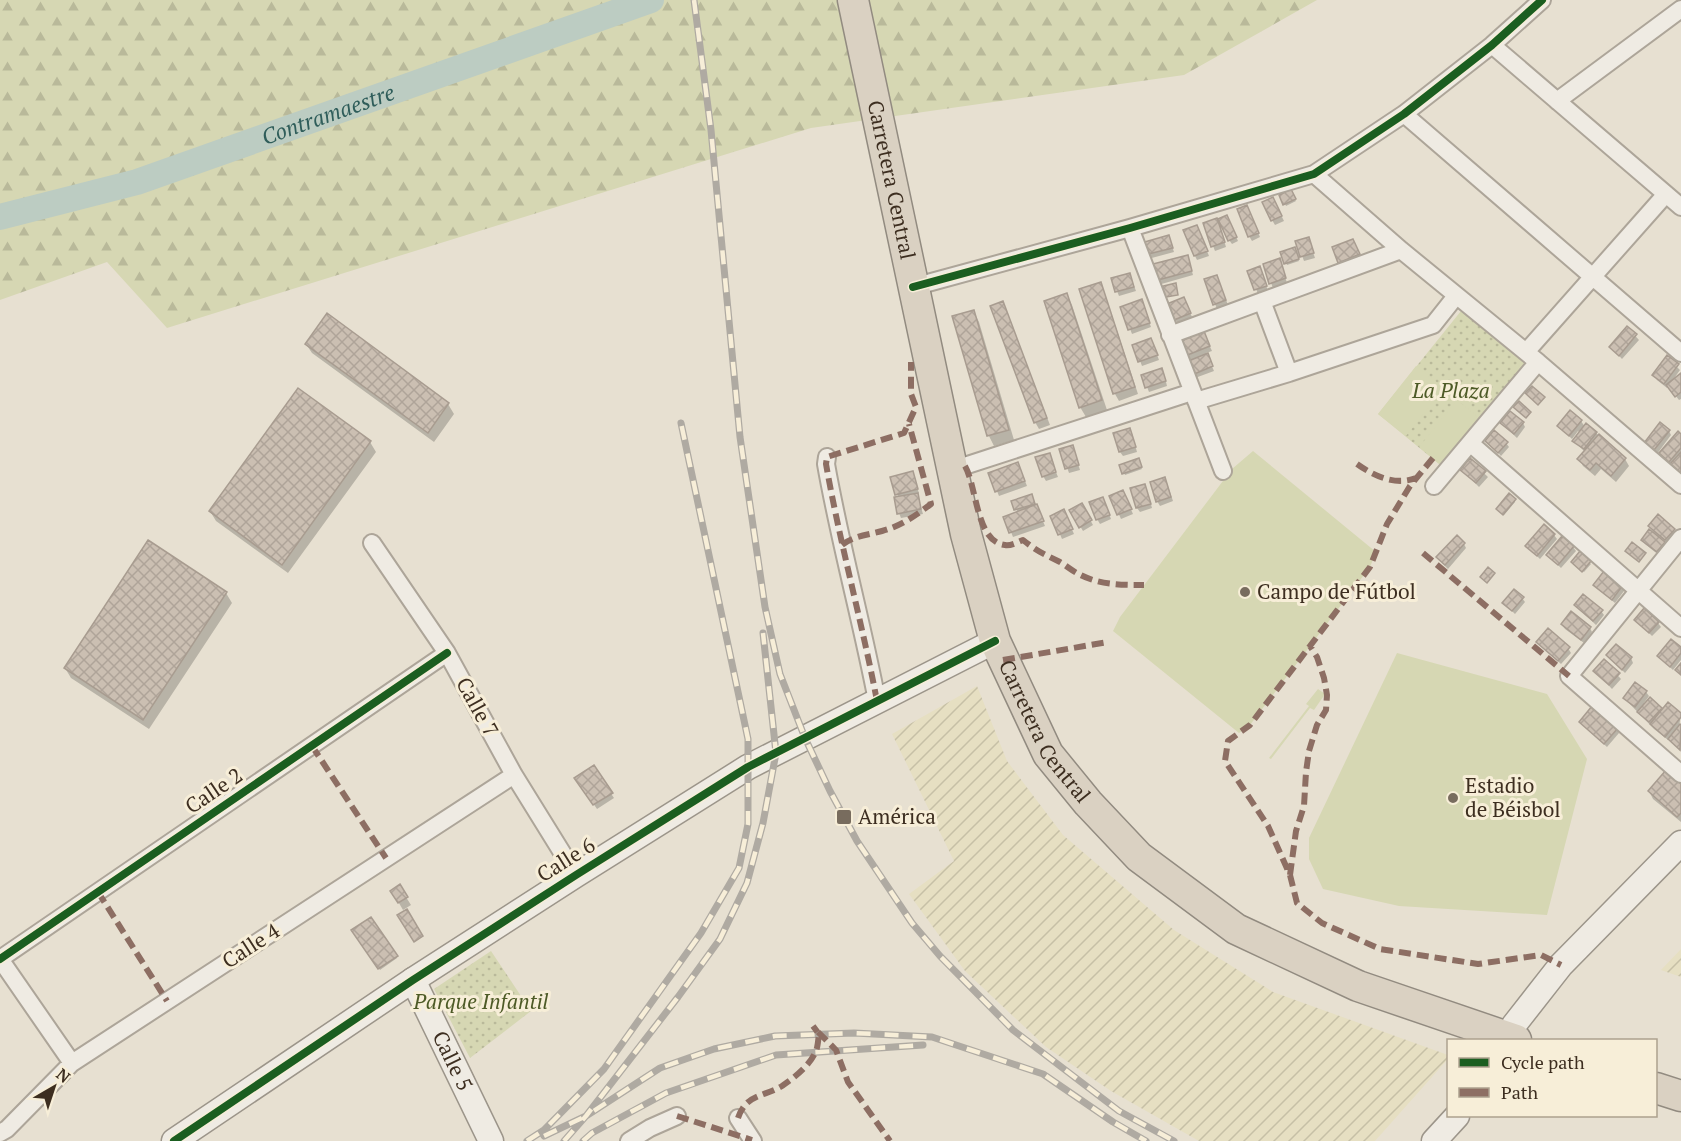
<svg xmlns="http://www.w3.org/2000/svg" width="1681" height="1141" font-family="'PT Serif',serif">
  <defs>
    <pattern id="farmland-furrows" width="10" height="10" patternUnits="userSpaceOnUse" patternTransform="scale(1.5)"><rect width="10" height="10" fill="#e6dfc2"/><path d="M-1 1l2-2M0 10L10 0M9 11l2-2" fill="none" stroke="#c6c0a6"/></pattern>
    <pattern id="grass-dots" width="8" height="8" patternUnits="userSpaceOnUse" patternTransform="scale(1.5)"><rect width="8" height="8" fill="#d6d7b3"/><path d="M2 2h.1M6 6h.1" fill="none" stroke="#b9b99a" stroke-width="1.8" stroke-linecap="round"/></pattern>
    <pattern id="forest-firs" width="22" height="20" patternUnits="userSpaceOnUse" patternTransform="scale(1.5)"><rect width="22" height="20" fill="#d6d7b3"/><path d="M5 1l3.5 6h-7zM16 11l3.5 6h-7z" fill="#b9b99a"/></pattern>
    <pattern id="building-cross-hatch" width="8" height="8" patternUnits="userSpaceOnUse" patternTransform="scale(1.5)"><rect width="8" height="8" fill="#cbbfb2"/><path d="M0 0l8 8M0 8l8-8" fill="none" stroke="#afa499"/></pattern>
  </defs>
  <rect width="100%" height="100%" fill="#e7e0d1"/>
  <!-- farmland -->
  <path fill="url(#farmland-furrows)" d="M977,686L1007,761L1063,835L1174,930L1273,992L1448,1055V1059L1375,1141H1199L1111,1091L1046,1047L965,971L909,894L954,861L892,734Z
    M1681,949V977L1661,970Z"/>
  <!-- grass -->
  <path fill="url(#grass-dots)" d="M1461,311L1527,364L1444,468L1378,414Z
    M491,951L531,1011L470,1058L434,989Z"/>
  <!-- forest -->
  <path fill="url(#forest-firs)" d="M0,0H1317L1184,75L811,128L167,328L107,262L0,300Z"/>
  <!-- garden -->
  <path fill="#d6d7b3" d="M1416,366L1444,388L1406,436L1378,414Z
    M1457,400L1482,420L1444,468L1419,447Z
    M1253,451L1376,552L1370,567L1250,725L1239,733L1113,631L1120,617L1232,469Z
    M1397,653L1547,694L1587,759L1547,915L1399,906L1323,889L1309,859V838Z
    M1318,689L1325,694L1314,710L1310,708L1271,759L1269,758L1309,706L1306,704Z"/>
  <!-- shadow -->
  <path fill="#0003" d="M1291,191L1296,201L1286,206L1281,195Z
    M1275,203L1284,221L1275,225L1272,220Z
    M1249,211L1260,237L1252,241L1249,236Z
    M1229,221L1238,241L1232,244L1229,240Z
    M1219,224L1226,247L1215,251L1213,246Z
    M1199,231L1209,256L1197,260L1195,256Z
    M1169,237L1174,252L1148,259L1146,255Z
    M1297,242L1310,243L1315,258L1304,261Z
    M1355,245L1361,259L1342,267L1339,262Z
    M1296,250L1299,261L1287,265L1286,263Z
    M1189,261L1193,275L1158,285L1155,281Z
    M1281,264L1287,283L1273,288L1271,283Z
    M1249,271L1262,273L1268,291L1258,294Z
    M1130,275L1136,291L1119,296L1117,291Z
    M1217,276L1228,305L1217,309L1215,304Z
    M1100,284L1104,291L1138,394L1119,401L1115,394L1081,290Z
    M1067,295L1072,305L1107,410L1086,417L1080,407Z
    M1003,303L1050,425L1039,429L1035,422Z
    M1186,303L1192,317L1178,324L1175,319Z
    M1143,305L1151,327L1132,334L1122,308Z
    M974,312L979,322L1014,440L994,446L989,436L954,317Z
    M327,315L448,404L454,414L434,442L312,353L306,344Z
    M1628,328L1639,340L1622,359L1611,347Z
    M1206,338L1212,351L1206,353L1214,371L1195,378L1186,356Z
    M1153,344L1159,360L1142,366L1134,345Z
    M1668,358L1680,370L1672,381L1681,375V399L1679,400L1668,386L1667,388L1657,380L1654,375Z
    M1164,374L1167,386L1149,392L1147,387Z
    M298,390L370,442L376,452L288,573L216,521L210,511Z
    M1581,421L1585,427L1596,433L1625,459L1629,466L1616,482L1601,469L1595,476L1583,466L1579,459L1585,452L1574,441L1580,433L1578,431L1572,439L1559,426Z
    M1523,423L1525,427L1517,438L1502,424Z
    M1669,431L1671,435L1657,454L1649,447L1646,443Z
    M1132,434L1137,452L1123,456L1120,452Z
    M1681,436V474L1661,453Z
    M1487,441L1506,443L1509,447L1501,456Z
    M1061,450L1074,451L1080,470L1069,473Z
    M1049,455L1058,477L1046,481L1043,476Z
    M1138,460L1142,469L1125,475L1121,466Z
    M1470,460L1488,477L1479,487L1462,470Z
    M1020,468L1027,486L999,496L990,474Z
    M912,473L919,493L917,494L923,514L901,518L899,513V498L897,494Z
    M1167,483L1173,501L1160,506L1157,501Z
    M1147,490L1152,508L1140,512L1137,508Z
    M1125,496L1133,514L1121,519L1111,497Z
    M1034,500L1045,526L1013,537L1005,517L1018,513L1013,502Z
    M1515,500V502L1504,515L1499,511Z
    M1105,503L1111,519L1100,524L1097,519Z
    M1082,505L1093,525L1083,531L1071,511Z
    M1052,516H1066L1074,534L1062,539Z
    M1650,526L1674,530L1676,534L1668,544L1661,538L1666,547L1660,556L1645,544L1642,540L1656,537Z
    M1554,535L1557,539L1540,559L1527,546Z
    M1464,544L1466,548L1448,569L1441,562L1438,558Z
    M1573,547L1576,551L1561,568L1548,555Z
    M1580,553L1591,564L1584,572L1573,563Z
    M1595,585L1622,586L1624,591L1615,603L1598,589Z
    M226,593L232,603L149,729L71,678L65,668Z
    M1522,598L1525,602L1515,614L1504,603Z
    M1576,606L1601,611L1604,615L1596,625Z
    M1636,620L1658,623L1661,627L1652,636Z
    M1562,625L1590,628L1592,632L1584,643L1565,629Z
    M1538,642L1568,648L1571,653L1561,664Z
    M1681,649V660L1673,670L1658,656Z
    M1608,656L1631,658L1633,663L1625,673Z
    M1604,661L1621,679L1612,689L1595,671Z
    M1646,692L1649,696L1644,703L1646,705L1660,709L1662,712L1681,715L1679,726L1681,751L1669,738L1668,740L1654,729L1624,698Z
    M1580,722L1617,729L1619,733L1607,747Z
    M593,767L614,798L597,809L576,778Z
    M1681,786V822L1653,799L1649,791Z
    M399,886L411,905L403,910L392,891Z
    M371,919L397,958L380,970L353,931Z"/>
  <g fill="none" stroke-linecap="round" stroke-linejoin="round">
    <!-- river -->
    <path stroke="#bcccc2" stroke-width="26" id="s1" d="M0,217L137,182L651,0"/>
  </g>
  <!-- building -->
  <path fill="url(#building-cross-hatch)" stroke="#a89c90" stroke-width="1.5" d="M1291,189L1296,199L1283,205L1279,195Z
    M1273,197L1282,216L1271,221L1262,202Z
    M1247,205L1259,233L1248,237L1237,209Z
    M1227,215L1237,237L1228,241L1218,219Z
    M1217,218L1225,242L1211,247L1203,223Z
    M1197,225L1208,251L1194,256L1183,230Z
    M1169,235L1173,248L1144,255L1141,243Z
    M1309,237L1314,253L1300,257L1295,241Z
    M1353,239L1360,254L1338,263L1332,247Z
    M1295,247L1299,259L1284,264L1280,252Z
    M1188,255L1192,271L1154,281L1149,265Z
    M1280,258L1286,278L1269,284L1263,264Z
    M1260,266L1267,286L1254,290L1247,271Z
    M1130,273L1134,287L1115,292L1111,278Z
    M1217,275L1226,300L1213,305L1204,279Z
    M1101,282L1135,387L1113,394L1079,289Z
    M1176,283L1178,295L1161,298L1159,287Z
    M1067,293L1102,400L1079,408L1044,301Z
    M1184,297L1191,313L1174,320L1167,304Z
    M1142,299L1150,323L1128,330L1120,307Z
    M1003,301L1047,418L1034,423L990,306Z
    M974,310L1009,430L987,436L952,316Z
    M327,313L449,403L428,433L305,344Z
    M1627,326L1637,334L1619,356L1609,347Z
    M1204,331L1210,346L1185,356L1179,342Z
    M1151,338L1158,355L1138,362L1132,345Z
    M1208,353L1213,366L1192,375L1186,362Z
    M1667,355L1679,364L1664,384L1652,375Z
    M1162,368L1166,381L1145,388L1141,375Z
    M1681,373V392L1675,397L1666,385Z
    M1532,386L1545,397L1538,405L1525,393Z
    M298,388L371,441L282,565L209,511Z
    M1519,401L1531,412L1526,418L1513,407Z
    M1570,410L1582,420L1569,436L1557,426Z
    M1510,411L1524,422L1514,434L1500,423Z
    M1660,422L1670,430L1654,450L1644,443Z
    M1586,423L1597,432L1584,449L1572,441Z
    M1130,428L1136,447L1119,452L1113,433Z
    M1494,430L1508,442L1498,453L1485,441Z
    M1678,431L1681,434V448L1669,462L1659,453Z
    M1599,434L1626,458L1611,476L1596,463L1590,470L1577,459Z
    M1073,445L1079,465L1065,469L1059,449Z
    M1681,452V473L1670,464Z
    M1050,453L1056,472L1042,477L1035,457Z
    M1139,458L1142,467L1122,474L1119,465Z
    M1470,458L1486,471L1476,483L1460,470Z
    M1018,462L1025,481L995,492L988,473Z
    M913,471L918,489L895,495L890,477Z
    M1165,477L1171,497L1156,502L1150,482Z
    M1145,484L1151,504L1136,508L1130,488Z
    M1123,490L1132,509L1117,515L1109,496Z
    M918,493L921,509L897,514L894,497Z
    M1509,493L1516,499L1503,515L1496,509Z
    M1032,494L1035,504L1014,510L1011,501Z
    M1103,497L1110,515L1096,520L1089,502Z
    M1082,503L1092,520L1079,528L1069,510Z
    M1037,504L1044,521L1009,533L1003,517Z
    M1064,509L1073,529L1058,535L1050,516Z
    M1658,514L1675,529L1665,540L1648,526Z
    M1544,524L1555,534L1537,556L1525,546Z
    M1649,529L1665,542L1657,552L1641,540Z
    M1457,535L1465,543L1445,565L1436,557Z
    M1562,536L1574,546L1558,565L1546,555Z
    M148,540L227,592L143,720L64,668Z
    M1632,542L1646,553L1639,562L1625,551Z
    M1580,551L1591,561L1582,572L1571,562Z
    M1488,567L1495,573L1487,583L1480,577Z
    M1604,571L1623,585L1612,600L1593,585Z
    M1514,589L1524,597L1512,611L1502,603Z
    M1583,594L1603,610L1593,621L1574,605Z
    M1644,608L1659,622L1649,633L1634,620Z
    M1571,611L1591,627L1581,640L1561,624Z
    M1548,628L1570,647L1558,661L1536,642Z
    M1671,639L1681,647V653L1670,667L1657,656Z
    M1616,644L1632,657L1622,670L1606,655Z
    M1604,659L1620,673L1609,685L1593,671Z
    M1681,663V675L1675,670Z
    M1635,682L1647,691L1635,707L1623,698Z
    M1650,697L1662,708L1649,722L1637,712Z
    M1668,702L1681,713V717L1665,737L1650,724Z
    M1592,706L1618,728L1604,744L1579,722Z
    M1680,724L1681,725L1680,750L1668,739Z
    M594,765L613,793L593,805L574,778Z
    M1666,770L1681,784V813L1677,817L1648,791Z
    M400,884L408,897L398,903L390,891Z
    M407,909L423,936L414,942L397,915Z
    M371,917L398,956L378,969L351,930Z"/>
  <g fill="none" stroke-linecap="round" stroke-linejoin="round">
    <!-- street casing -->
    <g stroke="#ada599" stroke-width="20">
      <path id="street" d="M1492,45L1681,207
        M1557,101L1681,9
        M1404,114L1681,353
        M1314,174L1401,250L1538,362L1681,485
        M1130,228L1223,471
        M913,287L1130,228L1314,174L1404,114L1492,45L1542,0
        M1262,301L1289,373
        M1170,335L1401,250
        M1526,352L1666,194
        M1196,401L1289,373L1433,325L1456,296
        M1470,443L1681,628
        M827,457L826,464C840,544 862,622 877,701
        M952,470L1192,392
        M1434,486L1538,362
        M1681,538L1569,676L1681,774
        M372,543L447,653L514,775L576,875
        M0,959L447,653
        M0,959L72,1063
        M738,1118L753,1141
        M0,1133L7,1129L72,1063L514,775
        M629,1141L650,1128L677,1116"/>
    </g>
    <!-- secondary casing -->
    <g stroke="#9c958a" stroke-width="27">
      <g id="secondary">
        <path id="s2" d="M413,980L491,1141"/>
        <path d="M1507,1040L1514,1025L1561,965L1681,843"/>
        <path d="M174,1141L413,980L576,875L748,767L995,641"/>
        <path d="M1434,1141L1457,1116"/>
      </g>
    </g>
    <!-- highway casing -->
    <g stroke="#928b80" stroke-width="33">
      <g id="highway">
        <path id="s3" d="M853,0L966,534L995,641L1048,754L1088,803L1139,857L1236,929L1358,986L1516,1040"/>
        <path d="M1656,1088L1681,1096"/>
      </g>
    </g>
    <!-- street -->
    <use href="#street" stroke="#efebe3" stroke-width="16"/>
    <!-- secondary -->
    <use href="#secondary" stroke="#efebe3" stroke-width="24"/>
    <!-- highway -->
    <use href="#highway" stroke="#dad1c2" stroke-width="30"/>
    <!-- rail casing -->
    <g stroke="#afaaa2" stroke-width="7">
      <path id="rail" d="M694,0L711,130L740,437L765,607L780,674L805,738L830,791L857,841L912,923L940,956L1013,1030L1119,1111L1174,1141
        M544,1136L586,1116L660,1068L714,1049L775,1036L854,1033L932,1037L1043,1074L1113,1122L1146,1141
        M527,1141L544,1130L604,1069L701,933L739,868L748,824V739L681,423
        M564,1141L586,1116L678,997L720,939L747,883L763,823L776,753L763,633
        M583,1141L592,1133L666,1093L776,1055L923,1045"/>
    </g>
    <!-- rail -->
    <use href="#rail" stroke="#f7eed8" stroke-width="4.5" stroke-dasharray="14" stroke-linecap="butt"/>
    <!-- quiet -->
    <path stroke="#8d6e63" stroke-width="6" stroke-dasharray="12 6" stroke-linecap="butt" d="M1433,458L1410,486L1387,524L1370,567L1250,725L1228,741L1225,761L1268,826L1290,875L1297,903L1322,923L1380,949L1478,964L1541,955L1561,965
      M1357,464C1374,476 1395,486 1416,478
      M965,466C977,487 976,542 1005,545C1011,546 1018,542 1023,540C1038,552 1044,554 1060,562C1065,565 1070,569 1075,572C1097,585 1119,585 1144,585
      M842,545C853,536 868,535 882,531C901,526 915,516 931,504L909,424
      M1423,553L1569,676
      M1003,660L1108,642
      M877,701C862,622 840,544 826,464L827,457L904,433L916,407L911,394V362
      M312,746L386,858
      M1290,875L1296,831L1304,806L1306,772L1309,751L1317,725L1326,710L1327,695L1324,678L1317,657L1310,646
      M98,892L167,1001
      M818,1032L836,1050L848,1082L890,1141
      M677,1116L752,1140
      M738,1118C746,1094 763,1097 782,1086C794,1078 809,1066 815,1053C818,1048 818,1040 819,1034L813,1026"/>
    <!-- cycleway casing -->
    <g stroke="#f7eed8" stroke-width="11">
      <path id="cycleway" d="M913,287L1130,228L1314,174L1404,114L1492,45L1542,0
        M0,959L447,653
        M174,1141L413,980L576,875L748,767L995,641"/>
    </g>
    <!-- cycleway -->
    <use href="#cycleway" stroke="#1b5e20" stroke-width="8"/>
  </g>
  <!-- markers -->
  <g fill="#786c5e" stroke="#f7eed8" stroke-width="2">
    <circle cx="1245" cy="592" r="6"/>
    <circle cx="1453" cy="798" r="6"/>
    <rect x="836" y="809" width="16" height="16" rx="3"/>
  </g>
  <g text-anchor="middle" stroke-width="6" stroke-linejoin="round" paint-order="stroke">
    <!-- street labels -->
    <g font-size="21" fill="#3d2e20" stroke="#f7eed8">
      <text dy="7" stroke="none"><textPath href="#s3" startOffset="184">Carretera Central</textPath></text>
      <text transform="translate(477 707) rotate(61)" y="7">Calle 7</text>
      <text dy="7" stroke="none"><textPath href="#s3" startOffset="760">Carretera Central</textPath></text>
      <text transform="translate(214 791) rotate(-34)" y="7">Calle 2</text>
      <text transform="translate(566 860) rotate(-32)" y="7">Calle 6</text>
      <text transform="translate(251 946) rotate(-33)" y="7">Calle 4</text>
      <text dy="7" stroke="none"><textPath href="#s2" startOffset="90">Calle 5</textPath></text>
    </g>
    <!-- park labels -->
    <g font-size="21" font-style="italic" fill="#4d5a26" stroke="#f7eed8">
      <text x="1451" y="398">La Plaza</text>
      <text x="481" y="1009">Parque Infantil</text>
    </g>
    <!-- poi labels -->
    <g font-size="21" fill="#3d2e20" stroke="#f7eed8" text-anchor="start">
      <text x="1257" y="599">Campo de Fútbol</text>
      <text x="1465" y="793">Estadio<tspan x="1465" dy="24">de Béisbol</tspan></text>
      <text x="858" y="824">América</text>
    </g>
    <!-- water labels -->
    <g font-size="22" font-style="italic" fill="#2f5d5a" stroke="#f7eed8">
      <text dy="8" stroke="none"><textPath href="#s1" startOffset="344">Contramaestre</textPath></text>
    </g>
  </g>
  <!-- legend -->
  <rect x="1447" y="1039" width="210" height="78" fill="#f7eed8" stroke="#ada18e" stroke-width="1.5"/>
  <rect x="1459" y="1058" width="30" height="9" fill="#1b5e20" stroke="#ada18e" stroke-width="1.5"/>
  <text x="1501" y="1069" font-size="18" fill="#3d2e20">Cycle path</text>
  <rect x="1459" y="1088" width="30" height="9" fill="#8d6e63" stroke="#ada18e" stroke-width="1.5"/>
  <text x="1501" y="1099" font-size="18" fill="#3d2e20">Path</text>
  <!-- north arrow -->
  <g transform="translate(54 1087) rotate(39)" stroke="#f7eed8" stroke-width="4.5" paint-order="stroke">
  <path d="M0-4.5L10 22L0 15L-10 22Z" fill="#3d2e20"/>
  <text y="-9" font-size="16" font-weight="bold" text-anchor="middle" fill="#3d2e20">N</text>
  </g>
</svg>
